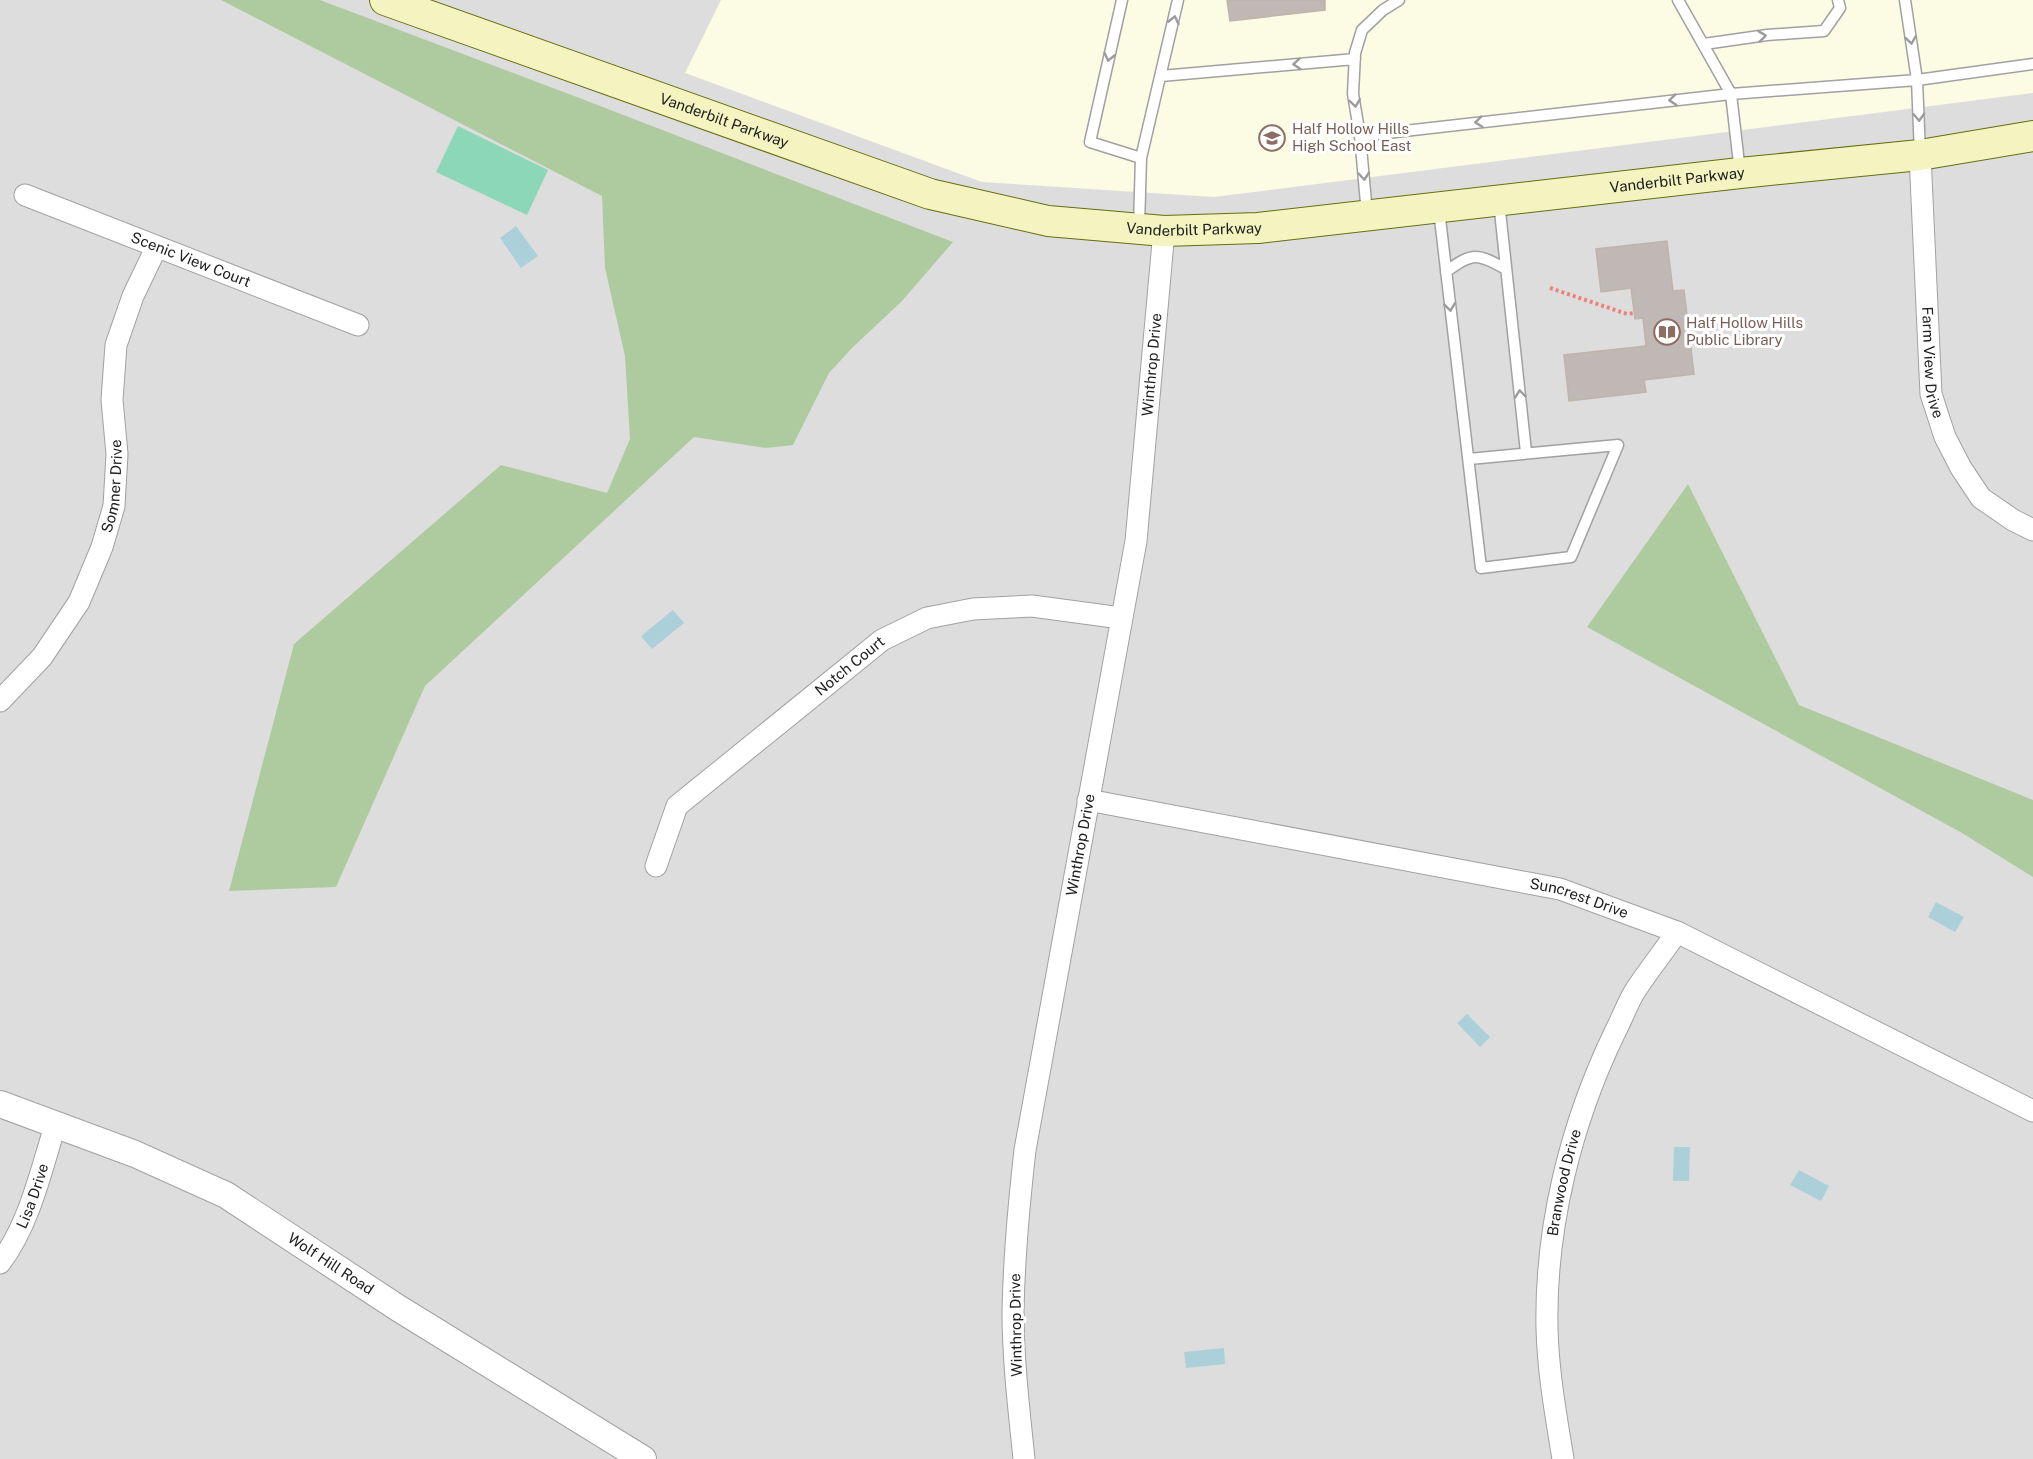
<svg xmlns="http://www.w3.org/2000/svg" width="2033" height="1459" font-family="'Public Sans',sans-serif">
  <rect width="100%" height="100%" fill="#efece7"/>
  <!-- residential -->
  <path fill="#ddd" d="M0,0H2033V1459H0Z"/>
  <!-- education -->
  <path fill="#fcfbe3" d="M721,0H2033V93L1214,197L982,182L685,73Z"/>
  <!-- forest -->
  <path fill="#aecba0" d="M221,0H320L582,99L953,242L902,301L852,348L829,373L793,445L766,448L694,437L425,686L336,887L229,891L294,644L501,465L607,493L630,439L625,356L605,268L602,196Z
    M1688,484L1799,705L2033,800V877L1962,833L1587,627Z"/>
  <!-- pitch -->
  <path fill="#8cd7b8" d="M458,126L548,170L527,215L436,172Z"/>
  <!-- water -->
  <path fill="#acd0d9" d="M516,226L538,256L521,268L500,238Z
    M673,610L684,623L652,649L641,636Z
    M1936,902L1964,917L1955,932L1928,917Z
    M1467,1014L1490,1037L1480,1047L1457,1023Z
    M1674,1147H1690L1689,1181H1673Z
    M1799,1170L1829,1186L1821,1201L1790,1185Z
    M1224,1348L1225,1364L1186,1368L1184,1352Z"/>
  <!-- building -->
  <path fill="#bfb8b4" stroke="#c0b3aa" stroke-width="1.5" d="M1227,0H1325V10L1230,21Z
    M1667,241L1673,291L1684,290L1694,374L1644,380L1646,392L1569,401L1564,355L1646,346L1643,318L1635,319L1631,288L1601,292L1596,249Z"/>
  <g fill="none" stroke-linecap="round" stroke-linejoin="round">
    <!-- service casing -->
    <g stroke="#a1a1a1" stroke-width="13">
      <path id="service" d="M1122,0L1090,142L1141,158
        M1678,0L1731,94L1740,172
        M1905,0L1917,80L1920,154
        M1704,44L1767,35L1824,31L1840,8L1838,0
        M1161,76L1355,59
        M1360,136L1731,94L1917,80L2033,64
        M1499,202L1526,452
        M1439,210L1481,568L1571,557L1618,445L1469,459
        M1367,214L1360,136L1353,94L1355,53L1362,30L1383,10L1399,0
        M1139,226L1141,158L1178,0
        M1446,272C1473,251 1478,254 1506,269"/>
    </g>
    <!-- minor casing -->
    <g stroke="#a1a1a1" stroke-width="23">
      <g id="minor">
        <path id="s1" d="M1920,155L1931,394L1945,437L1961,468L1981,498L2013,520L2033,530"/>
        <path id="s2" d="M25,195L358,325"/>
        <path id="s3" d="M0,701L42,657L79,602L102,547L114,506L117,454L112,400L116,345L133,296L156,248"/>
        <path id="s4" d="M1088,800L1560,889L1677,932L2033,1111"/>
        <path id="s5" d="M656,866L677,806L882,640L927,618L973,609L1032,606L1121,618"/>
        <path id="s6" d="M0,1263C29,1225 41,1171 55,1126"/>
        <path id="s7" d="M1024,1459C1019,1410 1013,1360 1013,1311C1014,1257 1019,1203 1025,1150L1136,541L1164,231"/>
        <path id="s8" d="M1563,1459C1556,1416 1548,1372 1547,1328C1545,1227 1571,1123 1615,1032C1622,1019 1627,1004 1635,991C1648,971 1664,951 1677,932"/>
      </g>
    </g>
    <!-- tertiary casing -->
    <g stroke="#a1a1a1" stroke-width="28">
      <g id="tertiary">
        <path id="s9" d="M0,1104L135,1154L226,1195L398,1308L643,1459"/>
      </g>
    </g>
    <!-- secondary casing -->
    <g stroke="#676e0f" stroke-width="32">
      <g id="secondary">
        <path id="s10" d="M385,0L930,194L1048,221L1164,231L1258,228L1740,173L1920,155L2033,136"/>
      </g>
    </g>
    <!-- path -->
    <path stroke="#ed827a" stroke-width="4" stroke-dasharray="3 3" stroke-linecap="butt" d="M1550,288L1627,314L1634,313"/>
    <!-- service -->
    <use href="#service" stroke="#fff" stroke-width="10"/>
    <!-- minor -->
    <use href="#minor" stroke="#fff" stroke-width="21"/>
    <!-- tertiary -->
    <use href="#tertiary" stroke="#fff" stroke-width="26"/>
    <!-- secondary -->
    <use href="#secondary" stroke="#f3f4c0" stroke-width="30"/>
  </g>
  <!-- one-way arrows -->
  <defs><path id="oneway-chevron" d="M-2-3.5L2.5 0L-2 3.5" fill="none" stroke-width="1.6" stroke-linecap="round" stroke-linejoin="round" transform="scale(1.5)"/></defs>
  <g stroke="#9b9b9b">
    <use href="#oneway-chevron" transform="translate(1174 20) rotate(-77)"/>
    <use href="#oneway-chevron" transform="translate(1762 36) rotate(-7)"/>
    <use href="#oneway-chevron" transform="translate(1911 40) rotate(81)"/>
    <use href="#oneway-chevron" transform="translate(1109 57) rotate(103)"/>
    <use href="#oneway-chevron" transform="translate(1297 64) rotate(175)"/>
    <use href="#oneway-chevron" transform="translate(1673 100) rotate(174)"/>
    <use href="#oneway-chevron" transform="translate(1355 103) rotate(82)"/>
    <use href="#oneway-chevron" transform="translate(1919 117) rotate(88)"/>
    <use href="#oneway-chevron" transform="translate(1479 122) rotate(174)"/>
    <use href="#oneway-chevron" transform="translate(1364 176) rotate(85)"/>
    <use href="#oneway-chevron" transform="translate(1450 307) rotate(83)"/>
    <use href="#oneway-chevron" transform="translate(1520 394) rotate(-96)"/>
  </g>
  <!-- icons -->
  <defs>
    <g id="school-ring" transform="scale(1.35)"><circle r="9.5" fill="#fff" stroke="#8d6e63" stroke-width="1.5"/><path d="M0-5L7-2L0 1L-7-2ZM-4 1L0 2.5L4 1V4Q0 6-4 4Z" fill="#8d6e63"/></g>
    <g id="library-ring" transform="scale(1.35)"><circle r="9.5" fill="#fff" stroke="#8d6e63" stroke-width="1.5"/><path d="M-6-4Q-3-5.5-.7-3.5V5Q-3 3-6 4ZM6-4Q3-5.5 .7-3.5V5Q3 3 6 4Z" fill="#8d6e63"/></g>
  </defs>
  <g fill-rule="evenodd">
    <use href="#school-ring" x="1272" y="138"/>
    <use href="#library-ring" x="1667" y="332"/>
  </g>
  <g text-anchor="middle" stroke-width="6" stroke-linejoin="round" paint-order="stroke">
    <!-- street labels -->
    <g font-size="15" fill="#202020" stroke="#fff">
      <text dy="5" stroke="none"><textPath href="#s10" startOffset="360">Vanderbilt Parkway</textPath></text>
      <text dy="5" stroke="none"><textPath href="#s10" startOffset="1332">Vanderbilt Parkway</textPath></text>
      <text dy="5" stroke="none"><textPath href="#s10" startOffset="846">Vanderbilt Parkway</textPath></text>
      <text dy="5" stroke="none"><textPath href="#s2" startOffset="178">Scenic View Court</textPath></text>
      <text dy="5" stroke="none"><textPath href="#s1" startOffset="208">Farm View Drive</textPath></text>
      <text dy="5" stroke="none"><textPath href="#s7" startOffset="1106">Winthrop Drive</textPath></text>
      <text dy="5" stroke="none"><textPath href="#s3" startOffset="249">Somner Drive</textPath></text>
      <text dy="5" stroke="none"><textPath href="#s5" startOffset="286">Notch Court</textPath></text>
      <text dy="5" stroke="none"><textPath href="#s7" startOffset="620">Winthrop Drive</textPath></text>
      <text dy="5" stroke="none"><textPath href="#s4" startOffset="501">Suncrest Drive</textPath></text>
      <text dy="5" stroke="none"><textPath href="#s8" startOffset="279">Branwood Drive</textPath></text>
      <text dy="5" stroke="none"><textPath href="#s6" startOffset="75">Lisa Drive</textPath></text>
      <text dy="5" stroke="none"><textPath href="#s9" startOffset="369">Wolf Hill Road</textPath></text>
      <text transform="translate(1016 1325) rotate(-91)" y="5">Winthrop Drive</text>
    </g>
    <!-- education labels -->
    <g font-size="15" fill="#785e54" stroke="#fff" text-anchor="start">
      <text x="1292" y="134">Half Hollow Hills<tspan x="1292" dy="17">High School East</tspan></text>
      <text x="1686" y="328">Half Hollow Hills<tspan x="1686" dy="17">Public Library</tspan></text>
    </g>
  </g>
</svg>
